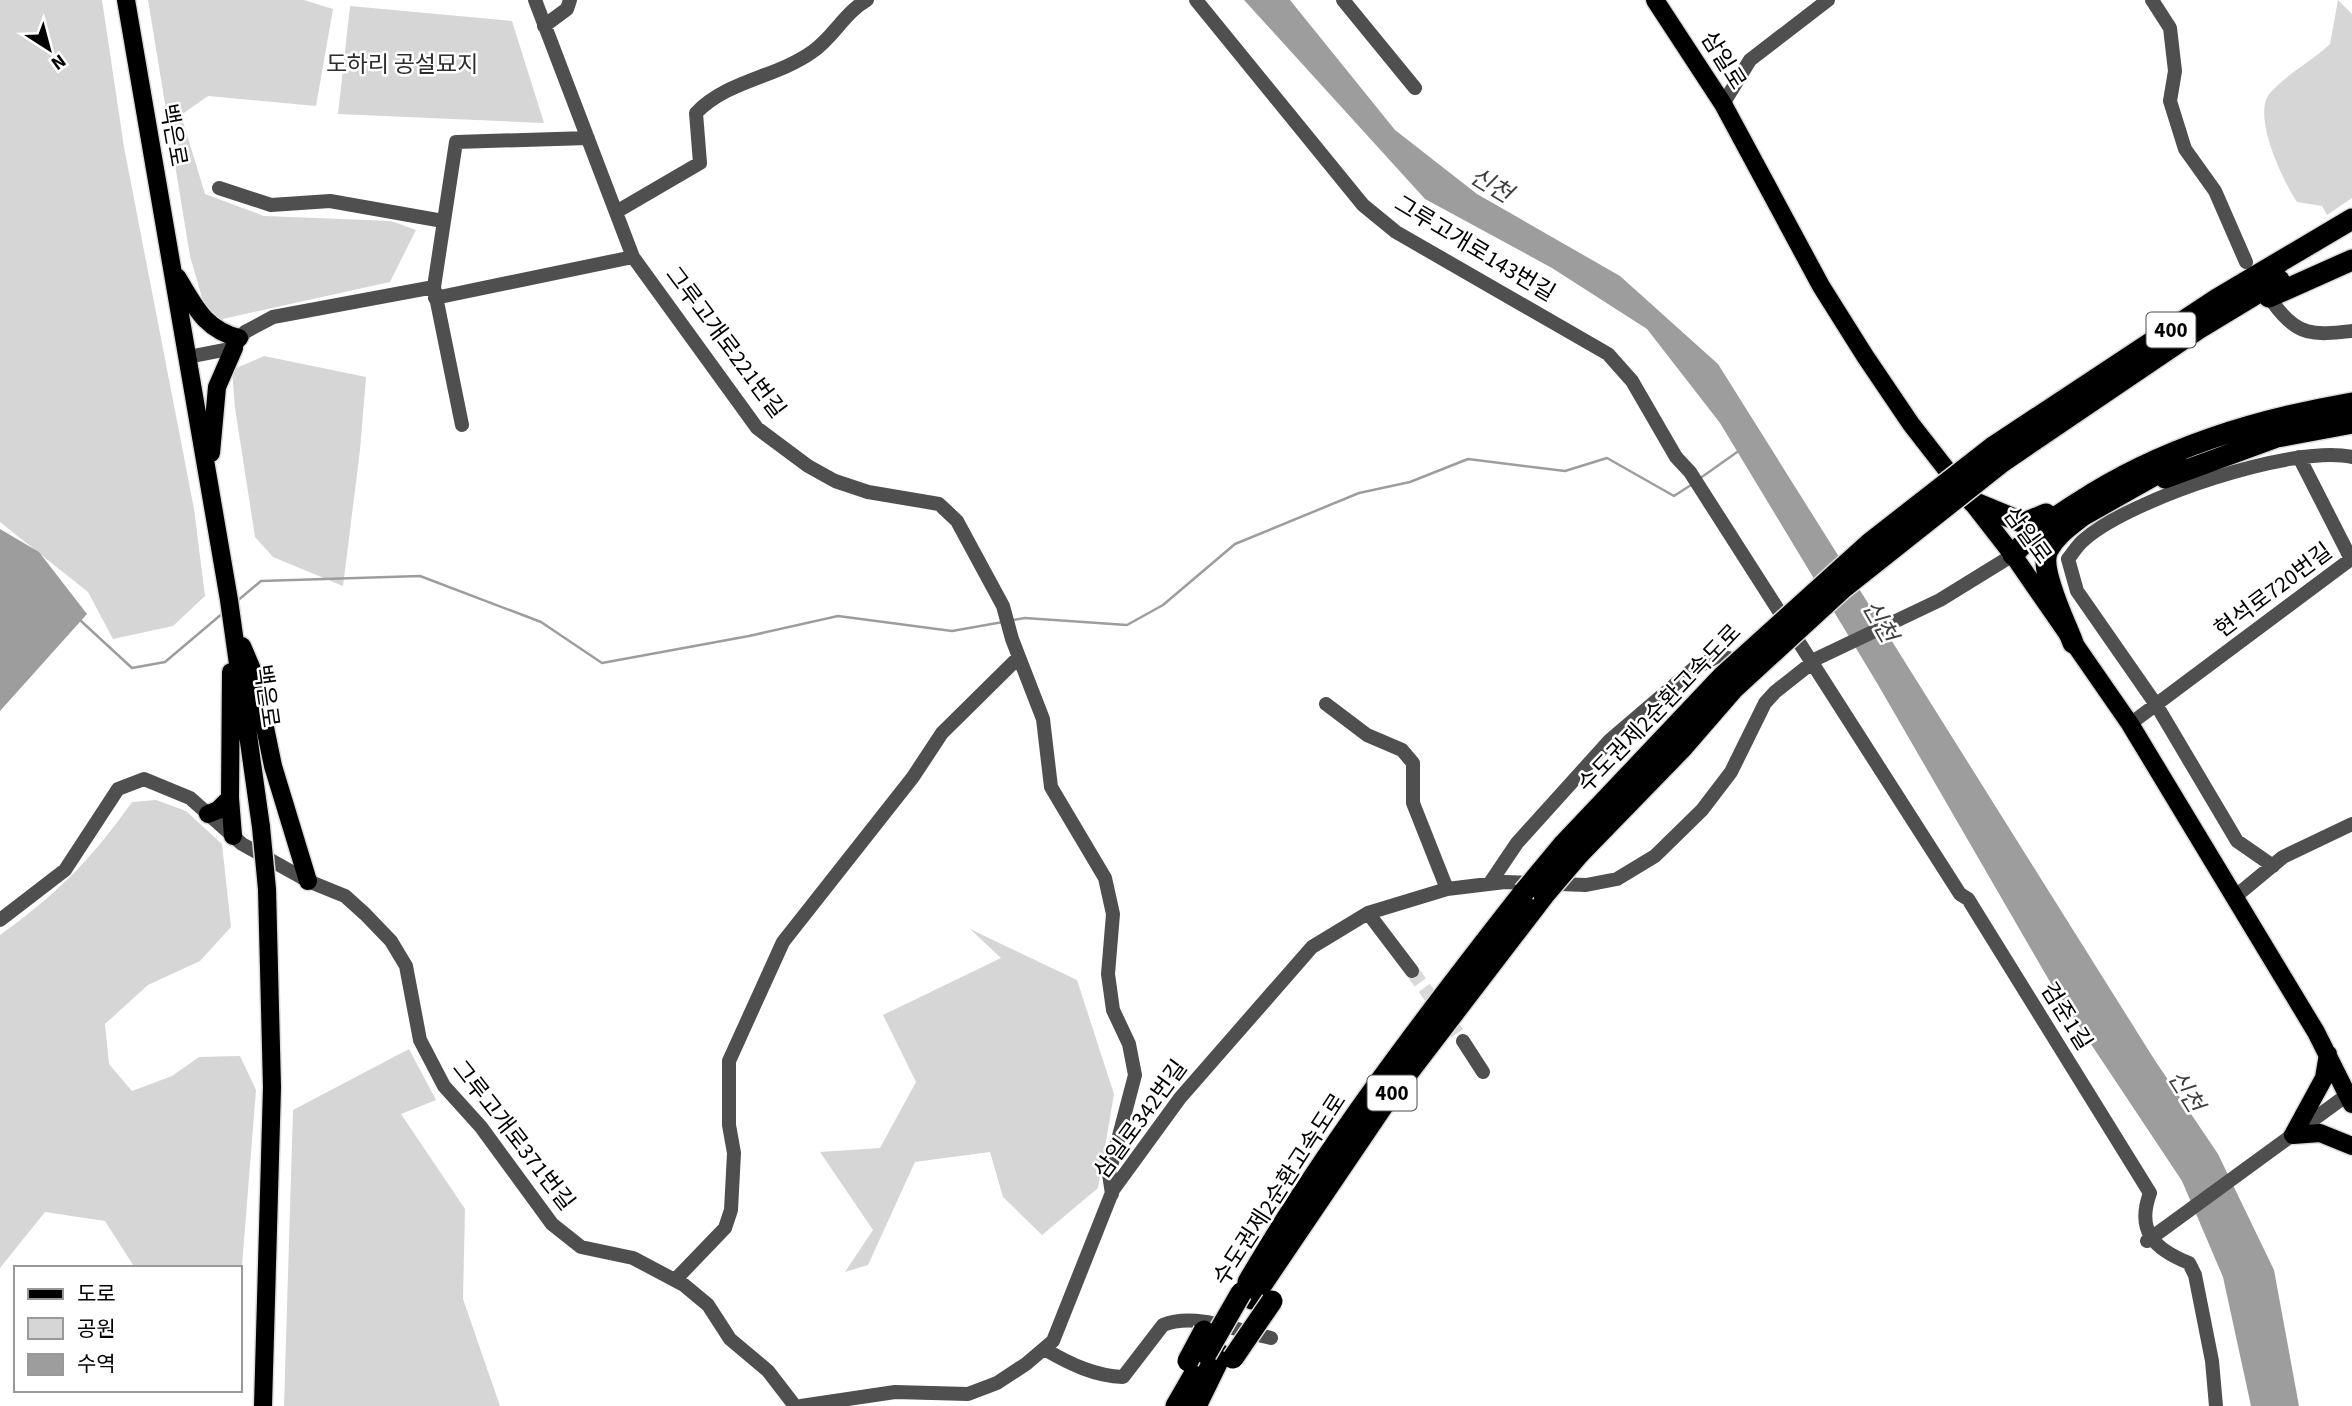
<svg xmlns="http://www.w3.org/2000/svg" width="2352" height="1406" font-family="'Source Sans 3','Noto Sans KR',sans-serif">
  <rect width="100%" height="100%" fill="#fff"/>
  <!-- green -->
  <path fill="#d6d6d6" d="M0,0H102L124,147L194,509L205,596L173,626L113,639L88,592L0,522Z
    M148,0H304L333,9L316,106L208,96L181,115L205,194L264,216L391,221L416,230L390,282L209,322L190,256Z
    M2338,0L2352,14V198L2327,215L2322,206L2297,202C2283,181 2250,113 2271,92C2287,74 2312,61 2330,44Z
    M350,6L512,21L544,123L338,114Z
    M264,356L366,377L360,450L343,586L273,557L255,537L235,408L232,370Z
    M156,800L186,811L222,844L231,927L200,961L148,985L105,1024L109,1064L132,1091L172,1076L199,1057L240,1056L256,1090L240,1291V1268H135L105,1221L45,1212L0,1268V935C57,894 91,860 132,802Z
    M970,929L1077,980L1114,1094L1098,1188L1042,1235L1003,1197L990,1152L915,1162L868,1265L845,1272L873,1230L820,1152L880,1148L916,1082L883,1015L1001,958Z
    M409,1049L436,1100L401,1114L465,1209L463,1299L500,1406H284L293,1110Z"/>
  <!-- water -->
  <path fill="#9d9d9d" d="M1244,0H1290L1395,130L1477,194L1620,276L1718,364L2154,1059L2218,1154L2274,1270L2299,1406H2251L2223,1277L2182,1181L2053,987L1877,683L1720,423L1647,329L1552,268L1425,199Z
    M0,529L39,552L87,614L0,711Z"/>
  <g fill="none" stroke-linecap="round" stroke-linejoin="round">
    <!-- stream -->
    <path stroke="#9d9d9d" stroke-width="2.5" d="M1699,479L1740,450
      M236,602L261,581L420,576L541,622L602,663L749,636L838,616L952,631L1003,622
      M1013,620L1025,618L1127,625L1163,605L1235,544L1359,493L1410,482L1468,459L1565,471L1607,458L1674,496L1691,485
      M81,621L132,668L165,662L223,613"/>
    <!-- minor-tunnel -->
    <path stroke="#d9d9d9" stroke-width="14" stroke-dasharray="14 7" stroke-linecap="butt" d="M1412,971L1463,1041"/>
    <!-- major casing -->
    <g stroke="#dbdbdb" stroke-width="21">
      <path id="major" d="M126,0L229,600L261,827
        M1655,0L1723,104L1821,286L1865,356L1911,424L2013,555L2130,724L2316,1032L2352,1104
        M177,277C195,306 204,329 239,338
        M211,453L217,387L234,348
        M242,646L254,674L273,766L308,881
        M231,672L230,798L233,836
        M208,814L218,810L230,798
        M2293,1135L2324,1078L2328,1054
        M2293,1135L2320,1133L2352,1146
        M263,1406L272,1087L267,889"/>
    </g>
    <!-- highway casing -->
    <g stroke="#dbdbdb" stroke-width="24">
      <path id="highway" d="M2269,297L2352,260
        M1993,447L2217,299L2352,219
        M2002,462L2198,329L2279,280
        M2165,478L2277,437L2352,423
        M1973,502L2024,523L2046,514
        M2082,516L2176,463
        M2013,555C2032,532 2054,518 2079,502C2162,448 2255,420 2352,403
        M2073,643C2066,623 2038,569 2048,550C2056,534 2073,524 2087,512
        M1563,845L1723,676
        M1579,854L1681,749L1733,689
        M1248,1282C1328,1145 1426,1017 1524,892
        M1252,1299L1384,1104L1544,895
        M1176,1406L1206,1354
        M1196,1406L1221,1355"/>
    </g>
    <!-- minor -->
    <path stroke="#4f4f4f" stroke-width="14" d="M535,0L633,257L757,428L808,466L835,481L868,492L939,504L957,521L1003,606L1012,639L1043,719L1051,787L1105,878L1113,914L1108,974L1113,1010L1129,1044L1135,1075L1109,1174L1112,1194
      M1196,0L1363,205L1396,232L1608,354L1632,381L1676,457L1690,472L1960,894L1968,899L2150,1193C2136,1231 2154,1249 2189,1263L2195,1275L2212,1361L2216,1406
      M1343,0L1415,88
      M2152,0L2170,28L2175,71L2170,101L2185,149L2215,191L2246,262
      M544,26L567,9L570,0
      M1723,104L1750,60L1828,0
      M219,188L271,205L330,201L443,221
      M616,212L700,163L696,113C728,80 775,78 812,52C833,38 844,13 867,0
      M435,298L633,257
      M2274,304C2298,337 2314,335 2352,331
      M188,357L234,348L245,332L273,317L434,287
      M462,425L434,287L456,142L588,138
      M1326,704L1367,735L1402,750L1413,763V803L1447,889
      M2130,724L2351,559L2299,457
      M2273,866L2237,841L2157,706L2077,591L2068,559C2073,553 2078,544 2085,539C2131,499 2293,444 2352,457
      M1490,883L1517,843L1610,740L1693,669L1718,656L1733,659
      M2236,896L2283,857L2352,824
      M1368,913L1412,971
      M0,920L65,870L118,789L144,779L190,798L242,844L308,881L345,896L365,914L391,941L406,966L420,1040L444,1086L481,1127L552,1224L581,1247L633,1258L684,1285L708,1305L730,1339L768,1371L795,1406
      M1463,1041L1483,1072
      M2147,1241L2347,1095
      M675,1280L725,1228L731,1210L734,1153L729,1125V1061L783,942L913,777L942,733L1019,657
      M1046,1350C1070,1364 1095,1376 1123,1377L1163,1325C1195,1312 1239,1331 1271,1338
      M801,1406L895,1392L968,1394L997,1383L1026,1364L1053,1341L1113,1190L1180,1098L1312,947L1368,913L1447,889L1505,882L1586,885L1617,879L1655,856L1702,810L1731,772L1765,703L1775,692L1818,658L1940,600L2013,555"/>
    <!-- major -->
    <use href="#major" stroke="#000" stroke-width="18"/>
    <!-- highway -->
    <use href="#highway" stroke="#000" stroke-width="21"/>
    <!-- major-bridge casing -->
    <g stroke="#dbdbdb" stroke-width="21" stroke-linecap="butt">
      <path id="major-bridge" d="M261,827L267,889"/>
    </g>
    <!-- highway-bridge casing -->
    <g stroke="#dbdbdb" stroke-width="24" stroke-linecap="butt">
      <path id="highway-bridge" d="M1723,676L1870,543L1993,447
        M1733,689L1843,588L2002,462
        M1524,892L1563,845
        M1544,895L1579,854
        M1206,1354L1241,1293
        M1233,1358L1272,1301
        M1188,1361L1204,1331"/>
    </g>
    <!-- major-bridge -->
    <use href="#major-bridge" stroke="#000" stroke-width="18"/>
    <!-- highway-bridge -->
    <use href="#highway-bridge" stroke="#000" stroke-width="21"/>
  </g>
  <g text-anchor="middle" stroke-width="5" stroke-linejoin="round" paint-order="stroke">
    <!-- shield labels -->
    <g fill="#fff" stroke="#4c4c4c" stroke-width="2">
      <rect x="2146.5" y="312.5" width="49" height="35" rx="5"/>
      <rect x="1367.5" y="1075.5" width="49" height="35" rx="5"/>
    </g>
    <g font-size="21" font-weight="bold" fill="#000">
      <text x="2171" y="337">400</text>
      <text x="1392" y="1100">400</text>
    </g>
    <!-- street labels -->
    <g font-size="23" fill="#000" stroke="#fff">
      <text transform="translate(1724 60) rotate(58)" y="8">삼일로</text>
      <text transform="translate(174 135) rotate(80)" y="8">백은로</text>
      <text transform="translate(1475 248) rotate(31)" y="8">그루고개로143번길</text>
      <text transform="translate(726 342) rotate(53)" y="8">그루고개로221번길</text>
      <text transform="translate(2028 535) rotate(54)" y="8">삼일로</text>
      <text transform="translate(2273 590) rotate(-37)" y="8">현석로720번길</text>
      <text transform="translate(267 696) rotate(82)" y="8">백은로</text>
      <text transform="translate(1659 708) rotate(-46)" y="8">수도권제2순환고속도로</text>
      <text transform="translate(2067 1016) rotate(58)" y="8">검준1길</text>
      <text transform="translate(1140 1119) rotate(-54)" y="8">삼일로342번길</text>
      <text transform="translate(514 1135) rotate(52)" y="8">그루고개로371번길</text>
      <text transform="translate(1279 1189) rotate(-57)" y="8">수도권제2순환고속도로</text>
    </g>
    <!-- park labels -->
    <g font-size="23" fill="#2d2d2d" stroke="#fff">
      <text x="402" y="72">도하리 공설묘지</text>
    </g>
    <!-- water labels -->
    <g font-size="24" font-style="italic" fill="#3e3e3e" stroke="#fff">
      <text transform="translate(1491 185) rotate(31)" y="8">신천</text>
      <text transform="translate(1880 621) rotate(60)" y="8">신천</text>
      <text transform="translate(2186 1091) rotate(58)" y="8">신천</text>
    </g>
  </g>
  <!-- legend -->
  <rect x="14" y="1266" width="228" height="126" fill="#ffffff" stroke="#999999" stroke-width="2"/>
  <rect x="28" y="1289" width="35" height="10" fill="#000000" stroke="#999999" stroke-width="2"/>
  <text x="77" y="1301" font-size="21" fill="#000000">도로</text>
  <rect x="28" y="1318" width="35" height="21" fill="#d6d6d6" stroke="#999999" stroke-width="2"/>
  <text x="77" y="1336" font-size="21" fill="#000000">공원</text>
  <rect x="28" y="1354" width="35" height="21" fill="#9d9d9d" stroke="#999999" stroke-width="2"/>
  <text x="77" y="1371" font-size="21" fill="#000000">수역</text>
  <!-- north arrow -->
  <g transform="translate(49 49) rotate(144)" stroke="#ffffff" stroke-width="5" paint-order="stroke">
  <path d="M0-5L12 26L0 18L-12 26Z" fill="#000000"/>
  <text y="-10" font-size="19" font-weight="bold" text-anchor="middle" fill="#000000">N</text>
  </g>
</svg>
